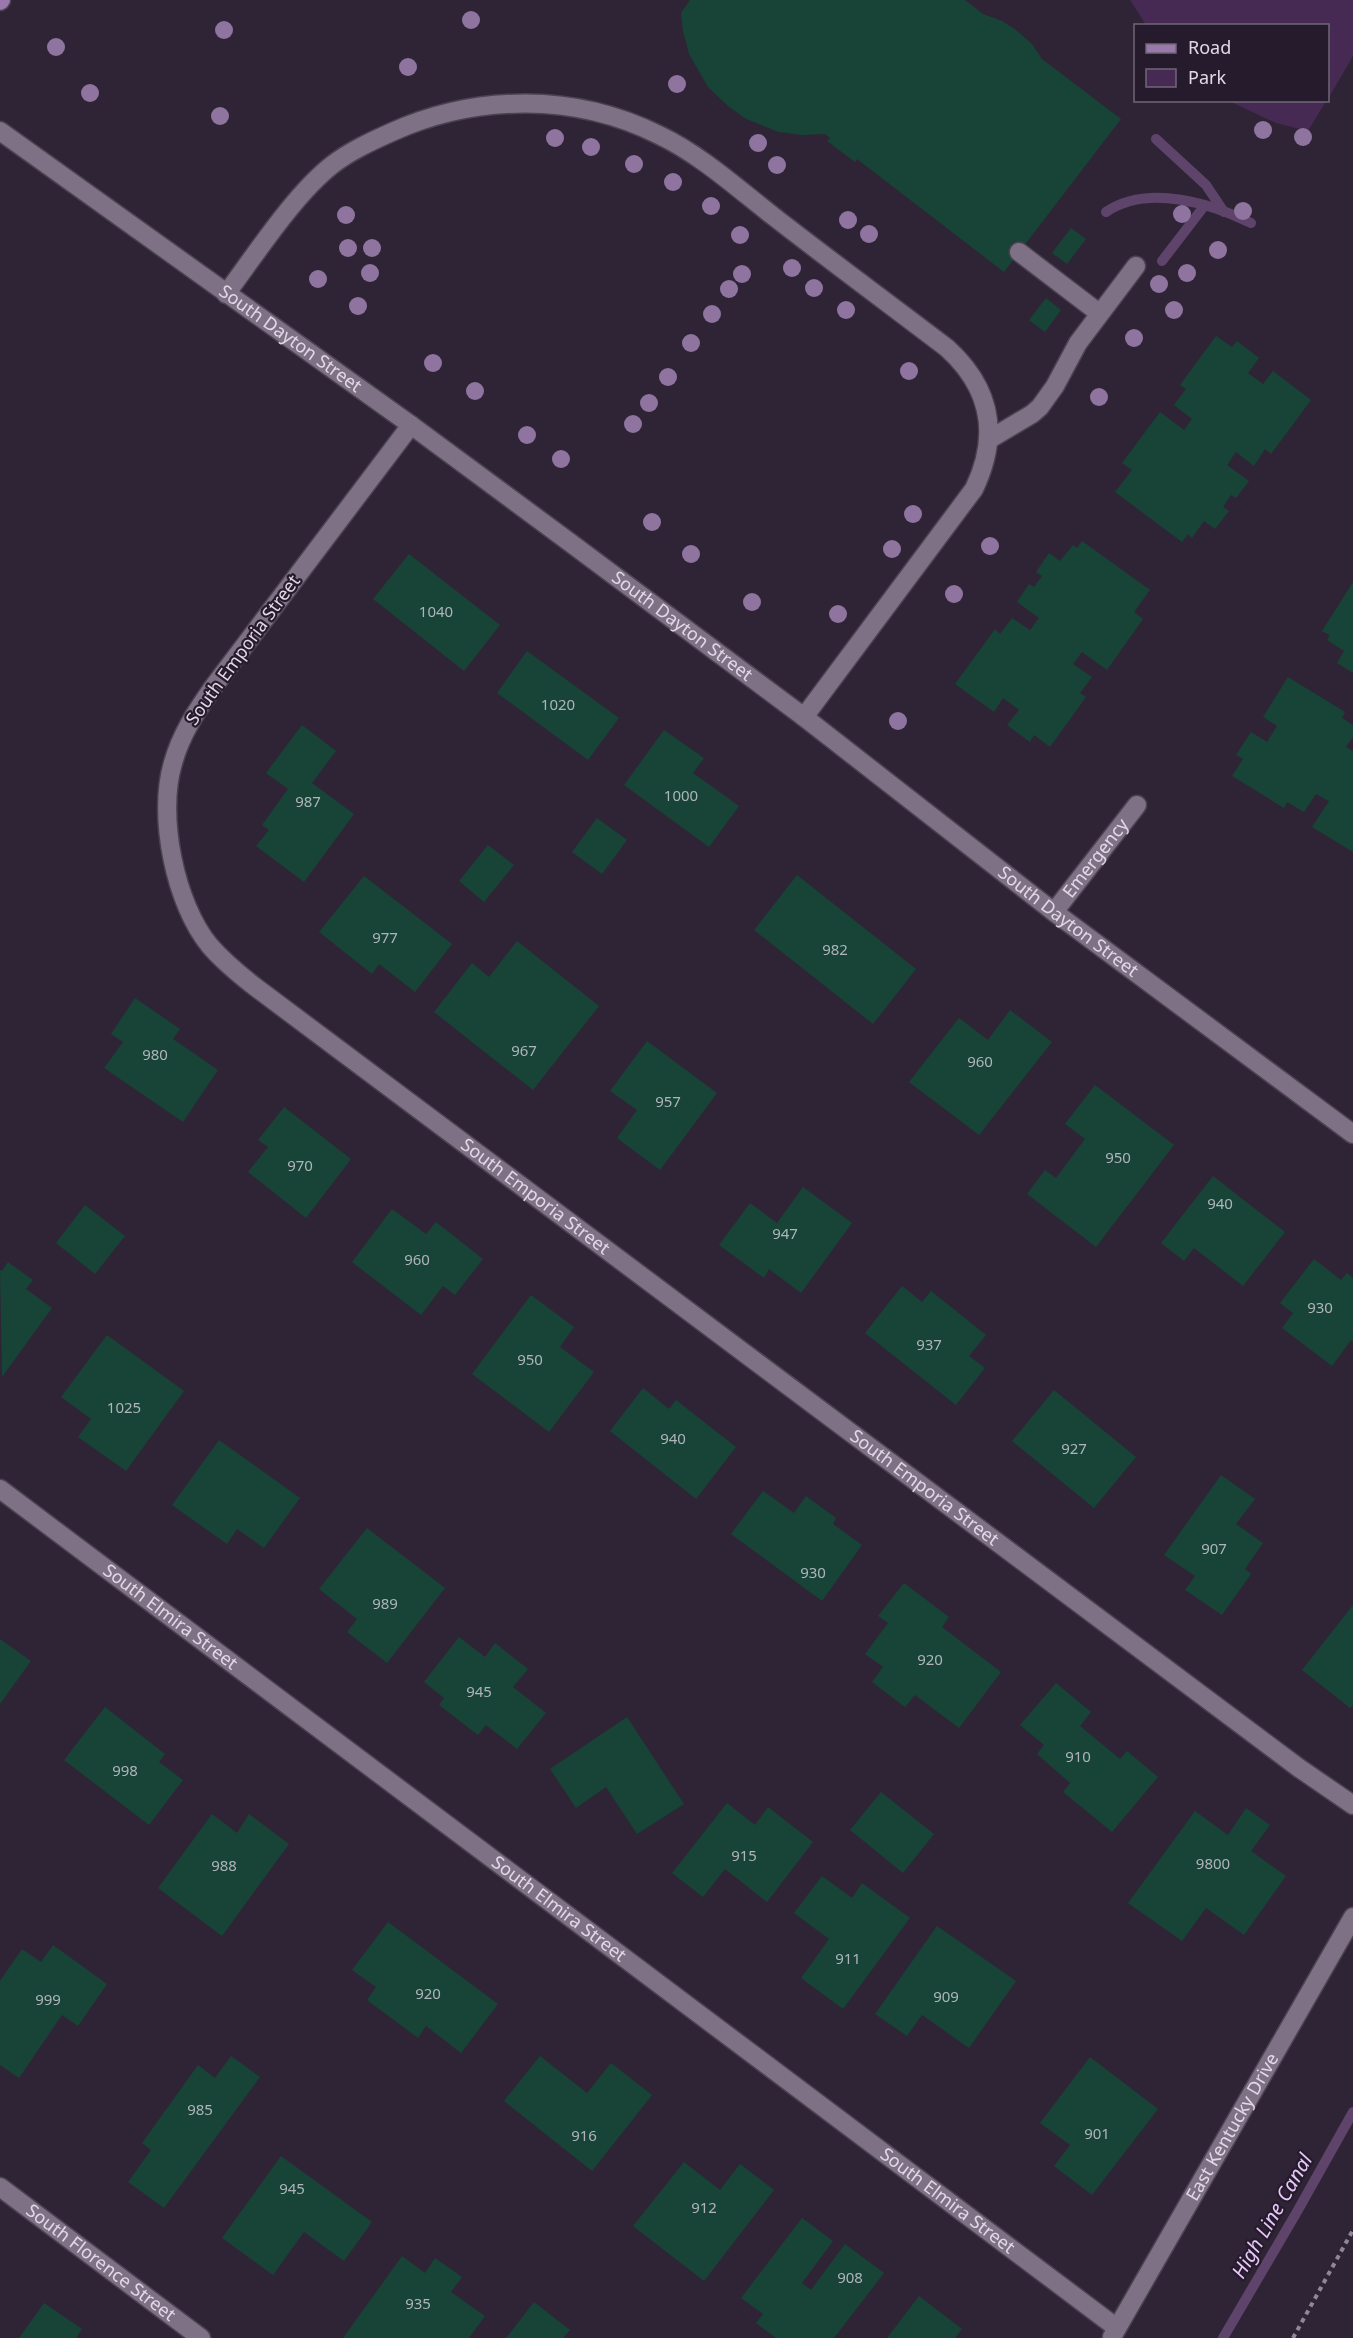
<svg xmlns="http://www.w3.org/2000/svg" width="1353" height="2338" font-family="'Noto Sans',sans-serif">
  <rect width="100%" height="100%" fill="#2f2436"/>
  <!-- green -->
  <path fill="#462a54" d="M1130,0H1353V56L1328,99V26L1146,25Z
    M1229,101H1326L1308,131L1276,123Z"/>
  <g fill="none" stroke-linecap="round" stroke-linejoin="round">
    <!-- stream -->
    <path stroke="#5e446a" stroke-width="10" d="M1156,139L1206,185L1224,212
      M1106,212C1148,184 1210,203 1251,223
      M1162,261L1205,205
      M1223,2338L1298,2210L1353,2112"/>
  </g>
  <!-- building -->
  <path fill="#174436" d="M690,0H965L983,14L1002,21L1016,30L1032,44L1042,59L1121,119L1004,272L857,159L855,162L827,141L830,138L825,134L802,135L779,132L746,119L728,106L708,87L689,54L683,31L681,13Z
    M1071,228L1086,239L1067,264L1052,253Z
    M1046,298L1061,310L1045,332L1029,320Z
    M1216,336L1232,347L1237,341L1259,358L1248,373L1263,384L1273,371L1311,400L1271,454L1265,449L1254,466L1236,452L1227,465L1249,481L1236,498L1231,495L1223,507L1229,511L1215,529L1204,521L1192,538L1188,534L1182,542L1115,492L1132,470L1122,463L1160,412L1184,430L1192,419L1174,405L1186,389L1180,385Z
    M1082,541L1150,590L1134,612L1143,619L1107,670L1082,652L1073,664L1092,677L1080,693L1086,697L1050,747L1034,735L1030,742L1007,725L1019,710L1003,698L994,712L955,684L995,629L1000,634L1012,618L1030,630L1039,618L1017,602L1029,584L1034,587L1042,576L1036,572L1049,553L1060,561L1073,545L1077,548Z
    M409,554L500,625L464,671L373,599Z
    M1353,582V673L1337,663L1344,651L1327,640L1330,635L1322,631Z
    M527,651L619,718L588,760L497,693Z
    M1288,677L1345,712L1342,718L1353,725V737L1346,747L1353,751V852L1312,827L1329,801L1316,794L1304,812L1287,802L1284,808L1232,776L1243,759L1236,755L1251,732L1267,742L1277,726L1263,717Z
    M302,725L336,751L312,783L354,814L304,882L256,846L269,830L262,825L288,789L266,773Z
    M664,730L704,758L693,773L739,806L709,847L624,785Z
    M597,818L627,840L602,874L572,852Z
    M488,845L514,865L484,902L459,881Z
    M797,875L916,969L873,1024L754,930Z
    M364,876L452,944L415,992L379,964L372,974L319,932Z
    M517,941L599,1006L533,1090L434,1012L472,963L489,977Z
    M135,998L180,1029L173,1039L218,1070L183,1122L104,1068L123,1042L111,1034Z
    M1010,1010L1052,1042L979,1135L909,1082L959,1018L988,1040Z
    M647,1041L717,1093L660,1170L617,1138L637,1110L610,1091Z
    M1095,1085L1174,1145L1096,1247L1027,1194L1045,1170L1056,1178L1085,1139L1065,1124Z
    M284,1107L351,1159L306,1218L248,1172L268,1147L258,1140Z
    M1213,1176L1285,1232L1243,1286L1194,1248L1184,1261L1161,1243Z
    M803,1187L852,1223L801,1293L769,1269L764,1278L719,1245L750,1203L777,1223Z
    M85,1205L125,1236L95,1274L56,1243Z
    M392,1209L426,1234L436,1222L483,1259L455,1295L443,1286L421,1315L352,1262Z
    M1314,1259L1341,1280L1347,1273L1353,1278V1342L1351,1340L1332,1366L1282,1328L1293,1313L1280,1303Z
    M8,1262L33,1280L26,1289L52,1308L2,1377L0,1270L2,1271Z
    M902,1286L922,1302L931,1291L986,1335L969,1356L985,1368L956,1405L865,1333Z
    M531,1295L574,1327L560,1347L594,1372L549,1432L472,1374Z
    M107,1335L184,1391L126,1471L78,1437L91,1419L61,1397Z
    M643,1388L669,1409L676,1400L736,1447L696,1499L610,1431Z
    M1054,1390L1136,1457L1094,1508L1012,1441Z
    M219,1440L300,1498L264,1548L237,1529L227,1544L172,1505Z
    M1221,1475L1255,1499L1236,1524L1263,1543L1245,1569L1251,1574L1222,1615L1185,1590L1195,1576L1164,1555Z
    M763,1491L794,1513L806,1496L836,1518L833,1524L862,1545L822,1601L731,1534Z
    M367,1528L445,1588L387,1663L347,1632L357,1619L319,1589Z
    M904,1583L949,1617L942,1627L1001,1672L959,1728L915,1695L905,1707L872,1682L883,1667L865,1654L888,1623L878,1616Z
    M1353,1605V1705L1350,1708L1302,1670Z
    M459,1637L485,1657L495,1643L528,1669L513,1687L546,1713L517,1749L486,1725L478,1735L439,1705L444,1698L424,1682Z
    M0,1639L31,1661L0,1704Z
    M1056,1683L1091,1712L1080,1726L1120,1759L1127,1751L1158,1777L1112,1832L1063,1792L1070,1783L1037,1754L1044,1745L1020,1725Z
    M105,1707L165,1754L159,1762L183,1780L149,1825L64,1760Z
    M627,1717L684,1804L637,1834L606,1787L576,1808L550,1769Z
    M881,1792L934,1834L903,1873L850,1830Z
    M727,1803L755,1825L768,1807L813,1842L767,1902L725,1869L703,1897L672,1873Z
    M1246,1808L1270,1825L1251,1851L1286,1876L1244,1935L1206,1908L1182,1941L1128,1903L1195,1811L1228,1835Z
    M212,1814L237,1833L249,1814L289,1844L222,1936L158,1888Z
    M822,1876L852,1898L862,1883L910,1918L843,2009L801,1978L829,1939L794,1913Z
    M388,1922L498,2004L461,2053L426,2026L418,2038L367,2000L376,1987L352,1970Z
    M937,1926L1016,1981L969,2048L922,2015L907,2036L875,2014Z
    M53,1945L107,1984L78,2026L62,2015L19,2078L0,2065V1981L22,1949L41,1962Z
    M231,2056L260,2077L164,2208L128,2182L151,2150L142,2143L198,2065L215,2078Z
    M540,2056L587,2093L611,2063L652,2095L592,2171L504,2101Z
    M1090,2057L1158,2109L1092,2195L1054,2166L1070,2145L1040,2123Z
    M281,2156L372,2222L344,2261L304,2232L273,2275L222,2238Z
    M684,2162L720,2190L740,2164L774,2190L704,2281L633,2226Z
    M802,2218L833,2241L802,2283L811,2290L845,2244L884,2273L834,2338H776L756,2323L763,2314L741,2298Z
    M402,2256L425,2273L435,2258L462,2277L451,2292L485,2316L469,2338H343Z
    M919,2296L962,2329L955,2338H887Z
    M534,2302L570,2330L563,2338H506Z
    M44,2303L82,2329L76,2338H19Z"/>
  <g fill="none" stroke-linecap="round" stroke-linejoin="round">
    <!-- service casing -->
    <g stroke="#4b4251" stroke-width="21">
      <g id="service">
        <path d="M1019,252L1099,313"/>
        <path d="M226,294C256,254 294,195 332,165C350,151 372,141 392,132C477,94 575,93 659,135C701,155 737,188 773,216C831,261 889,304 947,348C991,388 1000,435 974,489L804,717"/>
        <path d="M990,439L1032,414L1040,407L1055,386L1078,343L1136,266"/>
        <path id="s1" d="M1054,912L1137,805"/>
      </g>
    </g>
    <!-- minor casing -->
    <g stroke="#4b4251" stroke-width="21">
      <g id="minor">
        <path id="s2" d="M411,425L214,686C197,710 181,734 173,763C157,815 175,904 210,946C224,962 241,976 258,989L1299,1768L1353,1805"/>
        <path id="s3" d="M0,1489L1117,2328"/>
        <path id="s4" d="M0,2187L201,2338"/>
        <path id="s5" d="M1112,2337L1353,1917"/>
      </g>
    </g>
    <!-- tertiary casing -->
    <g stroke="#4b4251" stroke-width="21">
      <g id="tertiary">
        <path id="s6" d="M0,131L411,425L568,541L804,717L1054,912L1353,1134"/>
      </g>
    </g>
    <!-- primary casing -->
    <g stroke="#4b4251" stroke-width="21">
      <path id="primary" d="M0,1L1,0"/>
    </g>
    <!-- path -->
    <path stroke="#8f8795" stroke-width="4" stroke-dasharray="4.5 4.5" stroke-linecap="butt" d="M1293,2338L1353,2230"/>
    <!-- service -->
    <use href="#service" stroke="#7e7186" stroke-width="18"/>
    <!-- minor -->
    <use href="#minor" stroke="#7e7186" stroke-width="18"/>
    <!-- tertiary -->
    <use href="#tertiary" stroke="#7e7186" stroke-width="18"/>
    <!-- primary -->
    <use href="#primary" stroke="#9978ac" stroke-width="18"/>
  </g>
  <!-- trees -->
  <g fill="#8f74a0">
    <circle cx="471" cy="20" r="9"/>
    <circle cx="224" cy="30" r="9"/>
    <circle cx="56" cy="47" r="9"/>
    <circle cx="408" cy="67" r="9"/>
    <circle cx="677" cy="84" r="9"/>
    <circle cx="90" cy="93" r="9"/>
    <circle cx="220" cy="116" r="9"/>
    <circle cx="1263" cy="130" r="9"/>
    <circle cx="1303" cy="137" r="9"/>
    <circle cx="555" cy="138" r="9"/>
    <circle cx="758" cy="143" r="9"/>
    <circle cx="591" cy="147" r="9"/>
    <circle cx="634" cy="164" r="9"/>
    <circle cx="777" cy="165" r="9"/>
    <circle cx="673" cy="182" r="9"/>
    <circle cx="711" cy="206" r="9"/>
    <circle cx="1243" cy="211" r="9"/>
    <circle cx="1182" cy="214" r="9"/>
    <circle cx="346" cy="215" r="9"/>
    <circle cx="848" cy="220" r="9"/>
    <circle cx="869" cy="234" r="9"/>
    <circle cx="740" cy="235" r="9"/>
    <circle cx="348" cy="248" r="9"/>
    <circle cx="372" cy="248" r="9"/>
    <circle cx="1218" cy="250" r="9"/>
    <circle cx="792" cy="268" r="9"/>
    <circle cx="370" cy="273" r="9"/>
    <circle cx="1187" cy="273" r="9"/>
    <circle cx="742" cy="274" r="9"/>
    <circle cx="318" cy="279" r="9"/>
    <circle cx="1159" cy="284" r="9"/>
    <circle cx="814" cy="288" r="9"/>
    <circle cx="729" cy="289" r="9"/>
    <circle cx="358" cy="306" r="9"/>
    <circle cx="846" cy="310" r="9"/>
    <circle cx="1174" cy="310" r="9"/>
    <circle cx="712" cy="314" r="9"/>
    <circle cx="1134" cy="338" r="9"/>
    <circle cx="691" cy="343" r="9"/>
    <circle cx="433" cy="363" r="9"/>
    <circle cx="909" cy="371" r="9"/>
    <circle cx="668" cy="377" r="9"/>
    <circle cx="475" cy="391" r="9"/>
    <circle cx="1099" cy="397" r="9"/>
    <circle cx="649" cy="403" r="9"/>
    <circle cx="633" cy="424" r="9"/>
    <circle cx="527" cy="435" r="9"/>
    <circle cx="561" cy="459" r="9"/>
    <circle cx="913" cy="514" r="9"/>
    <circle cx="652" cy="522" r="9"/>
    <circle cx="990" cy="546" r="9"/>
    <circle cx="892" cy="549" r="9"/>
    <circle cx="691" cy="554" r="9"/>
    <circle cx="954" cy="594" r="9"/>
    <circle cx="752" cy="602" r="9"/>
    <circle cx="838" cy="614" r="9"/>
    <circle cx="898" cy="721" r="9"/>
  </g>
  <g text-anchor="middle" stroke-width="4.5" stroke-linejoin="round" paint-order="stroke">
    <!-- number labels -->
    <g font-size="15" fill="#aeb4b9">
      <text x="436" y="617">1040</text>
      <text x="558" y="710">1020</text>
      <text x="681" y="801">1000</text>
      <text x="308" y="807">987</text>
      <text x="385" y="943">977</text>
      <text x="835" y="955">982</text>
      <text x="524" y="1056">967</text>
      <text x="155" y="1060">980</text>
      <text x="980" y="1067">960</text>
      <text x="668" y="1107">957</text>
      <text x="1118" y="1163">950</text>
      <text x="300" y="1171">970</text>
      <text x="1220" y="1209">940</text>
      <text x="785" y="1239">947</text>
      <text x="417" y="1265">960</text>
      <text x="1320" y="1313">930</text>
      <text x="929" y="1350">937</text>
      <text x="530" y="1365">950</text>
      <text x="124" y="1413">1025</text>
      <text x="673" y="1444">940</text>
      <text x="1074" y="1454">927</text>
      <text x="1214" y="1554">907</text>
      <text x="813" y="1578">930</text>
      <text x="385" y="1609">989</text>
      <text x="930" y="1665">920</text>
      <text x="479" y="1697">945</text>
      <text x="1078" y="1762">910</text>
      <text x="125" y="1776">998</text>
      <text x="744" y="1861">915</text>
      <text x="1213" y="1869">9800</text>
      <text x="224" y="1871">988</text>
      <text x="848" y="1964">911</text>
      <text x="428" y="1999">920</text>
      <text x="946" y="2002">909</text>
      <text x="48" y="2005">999</text>
      <text x="200" y="2115">985</text>
      <text x="1097" y="2139">901</text>
      <text x="584" y="2141">916</text>
      <text x="292" y="2194">945</text>
      <text x="704" y="2213">912</text>
      <text x="850" y="2283">908</text>
      <text x="418" y="2309">935</text>
    </g>
    <!-- street labels -->
    <g font-size="18" fill="#e0d9e5" stroke="#261b2c">
      <text dy="6" stroke="none"><textPath href="#s6" startOffset="357">South Dayton Street</textPath></text>
      <text dy="6" stroke="none"><textPath href="#s6" startOffset="843">South Dayton Street</textPath></text>
      <text transform="translate(243 650) rotate(-54)" y="6">South Emporia Street</text>
      <text dy="6" stroke="none"><textPath href="#s1" startOffset="68">Emergency</textPath></text>
      <text dy="6" stroke="none"><textPath href="#s6" startOffset="1329">South Dayton Street</textPath></text>
      <text dy="6" stroke="none"><textPath href="#s2" startOffset="1018">South Emporia Street</textPath></text>
      <text dy="6" stroke="none"><textPath href="#s2" startOffset="1504">South Emporia Street</textPath></text>
      <text dy="6" stroke="none"><textPath href="#s3" startOffset="213">South Elmira Street</textPath></text>
      <text dy="6" stroke="none"><textPath href="#s3" startOffset="699">South Elmira Street</textPath></text>
      <text dy="6" stroke="none"><textPath href="#s5" startOffset="242">East Kentucky Drive</textPath></text>
      <text dy="6" stroke="none"><textPath href="#s3" startOffset="1185">South Elmira Street</textPath></text>
      <text dy="6" stroke="none"><textPath href="#s4" startOffset="126">South Florence Street</textPath></text>
    </g>
    <!-- water labels -->
    <g font-size="20" font-style="italic" fill="#e6c8f9" stroke="#261b2c">
      <text transform="translate(1272 2216) rotate(-60)" y="7">High Line Canal</text>
    </g>
  </g>
  <!-- legend -->
  <rect x="1134" y="24" width="195" height="78" fill="#261b2c" stroke="#706776" stroke-width="1.5"/>
  <rect x="1146" y="44" width="30" height="9" fill="#9978ac" stroke="#706776" stroke-width="1.5"/>
  <text x="1188" y="54" font-size="18" fill="#e0d9e5">Road</text>
  <rect x="1146" y="69" width="30" height="18" fill="#462a54" stroke="#706776" stroke-width="1.5"/>
  <text x="1188" y="84" font-size="18" fill="#e0d9e5">Park</text>
</svg>
